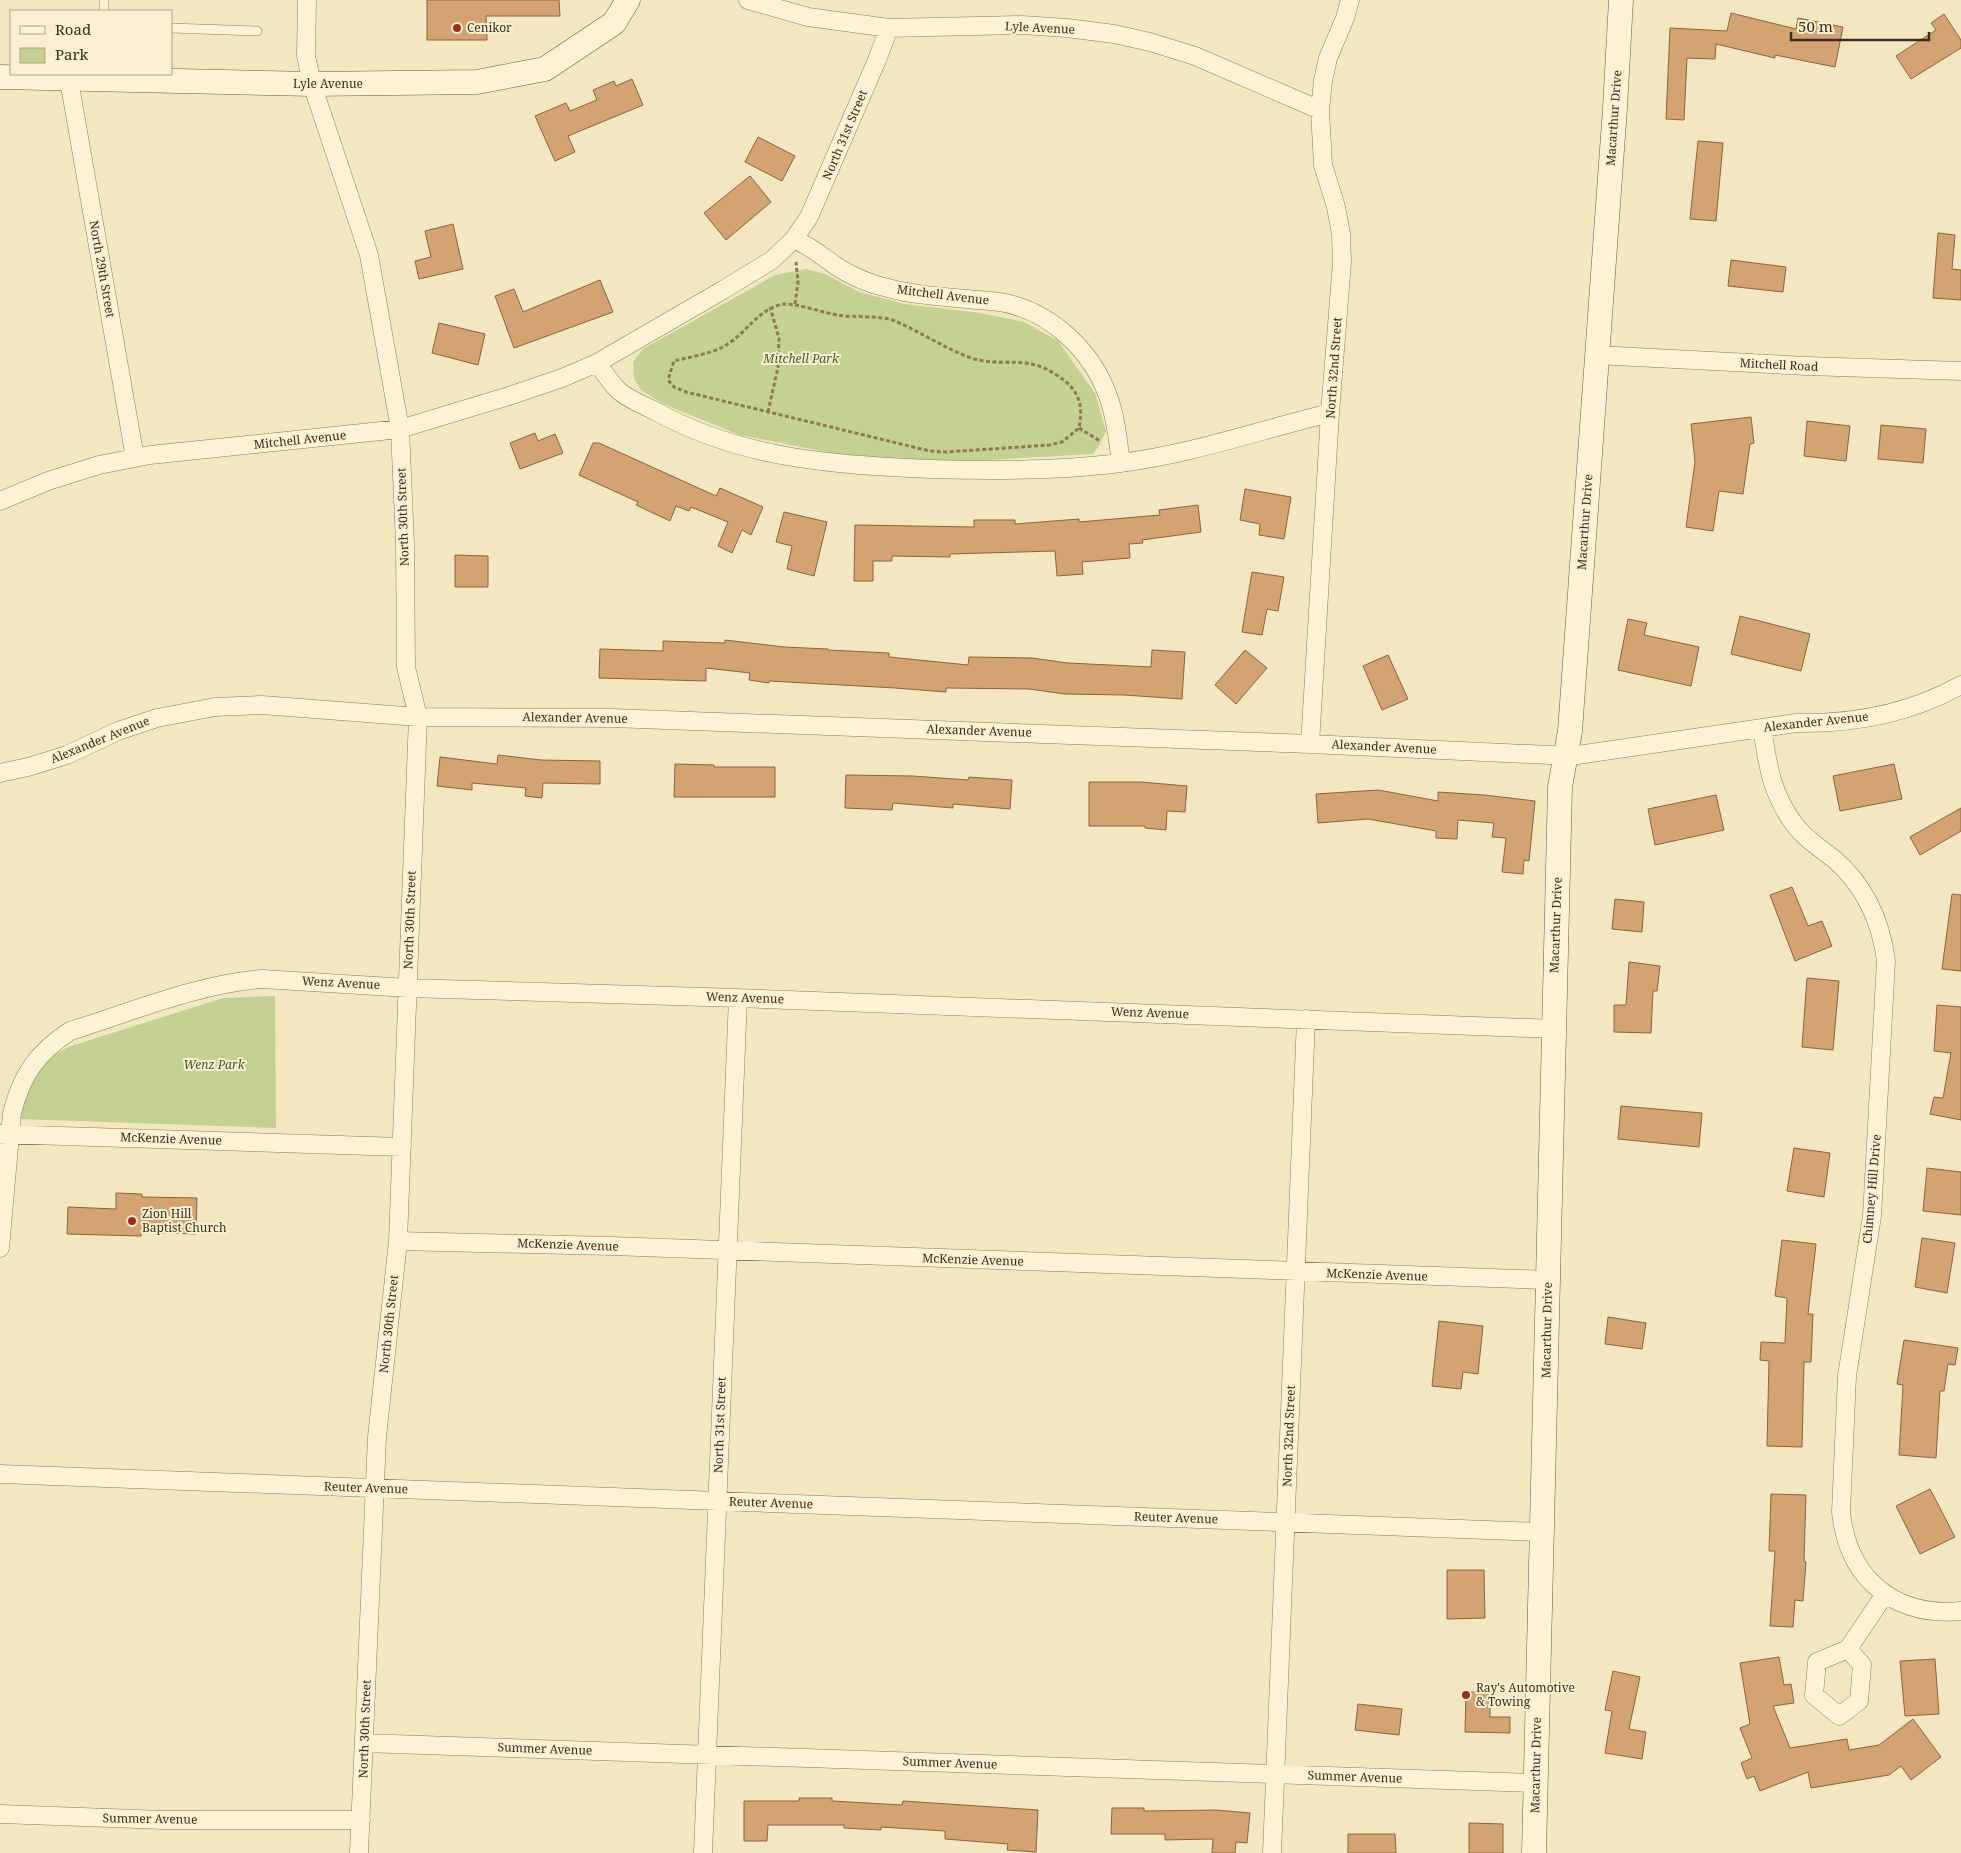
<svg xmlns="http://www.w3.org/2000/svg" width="1961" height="1853" font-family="'Noto Serif',serif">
  <rect width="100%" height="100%" fill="#f2e7c1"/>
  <!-- green -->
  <path fill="#c5d193" d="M806,269L825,274L859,292L905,304L980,313L1024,322L1058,341L1095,393L1106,431L1099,446L1093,454L967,461L866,460L740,435L663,404L641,390L634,378L633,362L643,349L775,275Z
    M275,996L276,1128L19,1119L22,1090L39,1064L68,1047L223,998Z"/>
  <!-- building -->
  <path fill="#d4a373" stroke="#8f623a" d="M427,0H559L560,16H486L487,40H427Z
    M1731,13L1796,29L1798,18L1843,27L1835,67L1775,55V58L1716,44L1715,59L1687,58L1684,120L1666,119L1670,28L1727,31Z
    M1944,14L1961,40V48L1911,79L1896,56L1936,30L1931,23Z
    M632,79L643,105L568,136L575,152L555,161L535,116L566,103L570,111L597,100L593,90L614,81L616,86Z
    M758,137L795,156L782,181L745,162Z
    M1698,141L1723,143L1716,221L1690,219Z
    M750,176L771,202L726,240L704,213Z
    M453,224L463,269L419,279L415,261L431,257L425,231Z
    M1938,233L1955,235L1952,269L1961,270V300L1933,298Z
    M1731,260L1786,267L1783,292L1728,286Z
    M600,280L613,312L514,348L495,296L514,289L523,312Z
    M439,323L485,334L478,365L432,353Z
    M1751,417L1754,443L1750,444L1743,494L1719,491L1713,531L1686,527L1695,462L1691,424Z
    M1807,421L1850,426L1846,461L1804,456Z
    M1881,425L1926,429L1923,463L1878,459Z
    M535,433L538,441L555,434L563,453L520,469L510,443Z
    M593,443H599L716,496L720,488L763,507L751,535L742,530L732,553L718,546L728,522L691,507L689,511L676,506L670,521L636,505L638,502L579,475Z
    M1245,489L1291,497L1284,539L1259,535L1260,524L1240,520Z
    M1198,505L1201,532L1142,540L1143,543L1129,544L1130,558L1082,562L1083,574L1057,576L1055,551L950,554V557L892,556V561H873V581H854L855,525L974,527V520H1015V524L1079,519V522L1160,515L1159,510Z
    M784,512L827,522L814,576L787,569L792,546L776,542Z
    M455,555L488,556V587H455Z
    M1252,572L1284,577L1278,611L1267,609L1262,635L1242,632Z
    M1740,616L1810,634L1801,671L1731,654Z
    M1628,619L1647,623L1644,635L1699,647L1691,686L1618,670Z
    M725,640L784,647L828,649V650L889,653V657L968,665L969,657L1032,658L1068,663L1151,667L1152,650L1185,652L1182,699L1124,695L1065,694L1029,689L946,688V692L895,688L769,681V683L749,680L750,673L706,668V681L599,678L600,649L663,651V641L725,643Z
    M1245,650L1267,668L1236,704L1215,685Z
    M1388,655L1408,699L1382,710L1363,666Z
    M498,755L541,760L600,761V784L543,783L542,798L525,796L526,788L472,783V790L437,786L440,757L497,764Z
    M675,764L714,765V767H775V797H674Z
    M1894,764L1902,799L1840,811L1833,776Z
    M846,775L913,776L968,780L969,777L1012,780L1010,809L953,804V808L893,803L892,810L845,808Z
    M1089,782H1141L1187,786L1185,812L1167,811L1166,830L1145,828V826H1089Z
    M1378,790L1438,801V792L1484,795L1535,801L1529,861L1524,860L1523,874L1502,872L1506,838L1492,837L1494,823L1458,820L1457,839L1436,838V831L1368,819L1318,823L1316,794Z
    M1716,795L1724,830L1655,845L1648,809Z
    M1961,808V831L1920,855L1910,837Z
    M1792,887L1808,926L1822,921L1832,946L1795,961L1770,895Z
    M1952,894L1961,895V971L1942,969Z
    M1615,899L1644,902L1642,932L1612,929Z
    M1629,962L1660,966L1657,991H1653L1651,1033L1614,1032V1005H1626Z
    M1807,978L1839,981L1833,1050L1802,1047Z
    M1937,1005L1961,1007V1120L1930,1114L1934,1097L1943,1098L1951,1053L1934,1051Z
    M1621,1106L1702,1113L1699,1147L1618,1139Z
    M1794,1148L1830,1153L1824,1197L1787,1191Z
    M1927,1168L1961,1172V1215L1923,1211Z
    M116,1193L142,1194V1197L197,1198L196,1234L141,1232V1236L67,1234L68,1207L116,1209Z
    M1922,1238L1955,1243L1947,1293L1915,1287Z
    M1782,1240L1816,1244L1808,1314H1813L1811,1362H1804L1802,1447L1767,1446L1769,1361L1760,1360L1761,1342L1785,1343L1787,1298L1775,1296Z
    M1608,1317L1646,1323L1642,1349L1605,1344Z
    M1439,1321L1483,1326L1478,1374L1463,1372L1461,1389L1432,1386Z
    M1904,1340L1958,1348L1955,1365L1948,1364L1944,1391H1940L1936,1458L1899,1455L1903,1385L1897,1384Z
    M1930,1489L1955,1537L1920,1554L1896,1506Z
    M1771,1494L1806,1495L1804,1561L1806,1562L1803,1601L1795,1600L1793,1627L1770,1626L1775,1551H1769Z
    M1447,1570H1484L1485,1618L1447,1619Z
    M1779,1657L1784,1685L1791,1684L1794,1703L1773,1706L1790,1748L1847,1739L1849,1750L1879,1745L1913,1719L1941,1757L1911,1780L1901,1766L1889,1775L1811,1788L1808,1772L1760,1791L1754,1776L1747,1779L1741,1763L1752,1758L1740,1728L1750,1724L1740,1663Z
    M1935,1659L1939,1714L1905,1716L1900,1661Z
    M1613,1671L1640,1677L1629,1729L1646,1732L1642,1759L1605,1753L1612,1711L1605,1710Z
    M1466,1692H1490V1717H1510V1733L1465,1732Z
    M1358,1704L1402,1709L1399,1735L1355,1730Z
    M799,1798H832V1801L902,1805L903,1801L1038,1810L1036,1852L1007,1850L1008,1844L945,1839V1831L881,1827V1830L844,1828V1825H768L767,1841H744V1801H799Z
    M1112,1808H1144V1811L1216,1810L1250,1813L1247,1843L1236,1842L1235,1853H1212L1213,1839L1165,1840V1834H1111Z
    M1469,1823L1503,1824V1853H1469Z
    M1348,1834H1395L1396,1853H1348Z"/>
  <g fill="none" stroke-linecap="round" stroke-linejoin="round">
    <!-- lane casing -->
    <g stroke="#8e7856" stroke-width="10">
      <path id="lane" d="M104,11V0
        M171,28L257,31"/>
    </g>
    <!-- street casing -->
    <g stroke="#8e7856" stroke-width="19">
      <path id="street" d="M307,0L306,56L312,84L369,255L400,429L405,544L406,667L418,717L398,1241L377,1437L359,1853
        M748,0L808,17L889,28L1022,25L1067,28L1114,34L1150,42L1195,56L1320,110
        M69,80L135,458
        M794,239C810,246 822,256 836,266C851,276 870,284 888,288C917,296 948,297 978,300C987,301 996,301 1005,303C1052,313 1092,351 1108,396C1116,417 1118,441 1121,463
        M1596,355L1807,366L1961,371
        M597,363C604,372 610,382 618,390C627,399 644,405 655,411C742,459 834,465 931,469C995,471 1058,471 1120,463C1192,454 1260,430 1330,413
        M0,501L48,481L99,465L150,455L400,429L512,395L562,378L597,363L723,290L772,260L794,239L809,217L877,60L889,28
        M1762,728C1768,766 1771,792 1794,824C1805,839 1820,848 1834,859C1865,886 1881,921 1886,961L1872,1216L1847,1376L1841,1512C1848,1579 1894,1617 1961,1611
        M1310,744L1330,413L1342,262L1341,234L1336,207L1323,165L1320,110L1323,81L1328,58L1345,18L1350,0
        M0,773L28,767L67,755L118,731L157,718L215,707L262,705L418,717L612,718L1310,744L1571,756L1796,723C1853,724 1911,713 1961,685
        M0,1134L402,1147
        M398,1241L611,1246L1548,1280
        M0,1248L12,1113C22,1074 37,1053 70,1031C131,1012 198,984 262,979L408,988L738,998L1554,1029
        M0,1474L1542,1532
        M1848,1649L1862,1665L1859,1701L1839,1716L1814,1695L1817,1662L1848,1649L1885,1594
        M364,1743L1536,1783
        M0,1814L164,1820H361
        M703,1853L738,998
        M1272,1853L1306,1019"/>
    </g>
    <!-- secondary casing -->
    <g stroke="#6f593a" stroke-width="25">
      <path id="secondary" d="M0,77L312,84L477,82L545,69L614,23L628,0
        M1534,1853L1560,787L1570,731L1615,108L1621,0"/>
    </g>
    <!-- path -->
    <path stroke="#8e7856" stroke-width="3" stroke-dasharray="4 2.5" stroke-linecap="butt" d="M782,304C802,304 819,312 838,315C855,318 880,315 895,321C921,332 944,348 971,358C1001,368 1025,354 1055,374C1078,388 1084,403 1079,428L1062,442L1050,445L946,452L930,451L686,392L674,387L668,380L674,361C690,357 709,354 723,347C747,334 754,312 782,304Z
      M795,304L798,282L796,262
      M768,412L778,367L779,338L770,307
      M1079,428L1100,441"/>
    <!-- lane -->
    <use href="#lane" stroke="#fcf3d5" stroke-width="9"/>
    <!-- street -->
    <use href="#street" stroke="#fcf3d5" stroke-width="18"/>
    <!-- secondary -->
    <use href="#secondary" stroke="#fcf3d5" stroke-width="24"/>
  </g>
  <!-- markers -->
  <g fill="#a32a20" stroke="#f9f0d1" stroke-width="2">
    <circle cx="457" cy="28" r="5"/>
    <circle cx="132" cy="1221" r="5"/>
    <circle cx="1466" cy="1695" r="5"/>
  </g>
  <g text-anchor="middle" stroke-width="4" stroke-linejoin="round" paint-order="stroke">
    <!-- poi labels -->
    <g font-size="12" fill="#3c2e1c" stroke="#f9f0d1" text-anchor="start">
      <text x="467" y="32">Cenikor</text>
      <text x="142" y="1218">Zion Hill<tspan x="142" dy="14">Baptist Church</tspan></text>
      <text x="1476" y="1692">Ray's Automotive<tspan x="1476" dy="14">&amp; Towing</tspan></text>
    </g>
    <!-- street labels -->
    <g font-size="12" fill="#3c2e1c" stroke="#f9f0d1">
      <text transform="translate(1040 28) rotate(3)" y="4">Lyle Avenue</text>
      <text x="328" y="88">Lyle Avenue</text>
      <text transform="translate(1614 118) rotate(-86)" y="4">Macarthur Drive</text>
      <text transform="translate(845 135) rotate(-67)" y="4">North 31st Street</text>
      <text transform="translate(102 269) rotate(80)" y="4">North 29th Street</text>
      <text transform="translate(943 295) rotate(7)" y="4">Mitchell Avenue</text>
      <text transform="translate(1779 365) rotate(3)" y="4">Mitchell Road</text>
      <text transform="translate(1334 368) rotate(-86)" y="4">North 32nd Street</text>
      <text transform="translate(300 440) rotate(-6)" y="4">Mitchell Avenue</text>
      <text transform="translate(403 517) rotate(-92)" y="4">North 30th Street</text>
      <text transform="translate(1585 522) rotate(-86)" y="4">Macarthur Drive</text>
      <text transform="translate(575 718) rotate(1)" y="4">Alexander Avenue</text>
      <text transform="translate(1816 722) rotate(-6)" y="4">Alexander Avenue</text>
      <text transform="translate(979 731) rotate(2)" y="4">Alexander Avenue</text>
      <text transform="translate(100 740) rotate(-22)" y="4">Alexander Avenue</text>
      <text transform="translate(1384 747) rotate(3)" y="4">Alexander Avenue</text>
      <text transform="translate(410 920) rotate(-88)" y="4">North 30th Street</text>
      <text transform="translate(1556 925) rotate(-88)" y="4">Macarthur Drive</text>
      <text transform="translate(341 983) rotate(3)" y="4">Wenz Avenue</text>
      <text transform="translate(745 998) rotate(2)" y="4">Wenz Avenue</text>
      <text transform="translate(1150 1013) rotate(2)" y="4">Wenz Avenue</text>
      <text transform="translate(171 1139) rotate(2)" y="4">McKenzie Avenue</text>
      <text transform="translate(1872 1189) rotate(-85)" y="4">Chimney Hill Drive</text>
      <text transform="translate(568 1245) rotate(2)" y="4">McKenzie Avenue</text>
      <text transform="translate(973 1260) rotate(2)" y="4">McKenzie Avenue</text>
      <text transform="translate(1377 1275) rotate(2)" y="4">McKenzie Avenue</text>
      <text transform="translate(389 1324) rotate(-84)" y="4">North 30th Street</text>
      <text transform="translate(1547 1330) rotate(-89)" y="4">Macarthur Drive</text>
      <text transform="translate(720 1425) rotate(-88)" y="4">North 31st Street</text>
      <text transform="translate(1289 1436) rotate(-88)" y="4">North 32nd Street</text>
      <text transform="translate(366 1488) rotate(2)" y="4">Reuter Avenue</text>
      <text transform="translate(771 1503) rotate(2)" y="4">Reuter Avenue</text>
      <text transform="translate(1176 1518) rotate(2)" y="4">Reuter Avenue</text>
      <text transform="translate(365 1729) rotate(-88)" y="4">North 30th Street</text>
      <text transform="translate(545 1749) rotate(2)" y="4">Summer Avenue</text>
      <text transform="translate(950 1763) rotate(2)" y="4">Summer Avenue</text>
      <text transform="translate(1536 1765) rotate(-89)" y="4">Macarthur Drive</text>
      <text transform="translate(1355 1777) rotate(2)" y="4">Summer Avenue</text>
      <text transform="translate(150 1819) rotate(1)" y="4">Summer Avenue</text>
    </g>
    <!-- park labels -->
    <g font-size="12" font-style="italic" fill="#475a21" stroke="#f9f0d1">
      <text x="801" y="363">Mitchell Park</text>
      <text x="214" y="1069">Wenz Park</text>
    </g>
  </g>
  <!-- legend -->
  <rect x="10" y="10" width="162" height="65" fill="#f9f0d1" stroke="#ada289"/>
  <rect x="20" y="26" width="25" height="8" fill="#fcf3d5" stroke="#ada289"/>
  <text x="55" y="35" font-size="15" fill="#3c2e1c">Road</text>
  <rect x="20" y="48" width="25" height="15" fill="#c5d193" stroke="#ada289"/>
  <text x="55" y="60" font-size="15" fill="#3c2e1c">Park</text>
  <!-- scale -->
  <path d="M1791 32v8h138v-8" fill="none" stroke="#3c2e1c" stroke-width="2.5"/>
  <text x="1798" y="32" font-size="15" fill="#3c2e1c" stroke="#f9f0d1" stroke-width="4" paint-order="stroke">50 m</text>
</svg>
